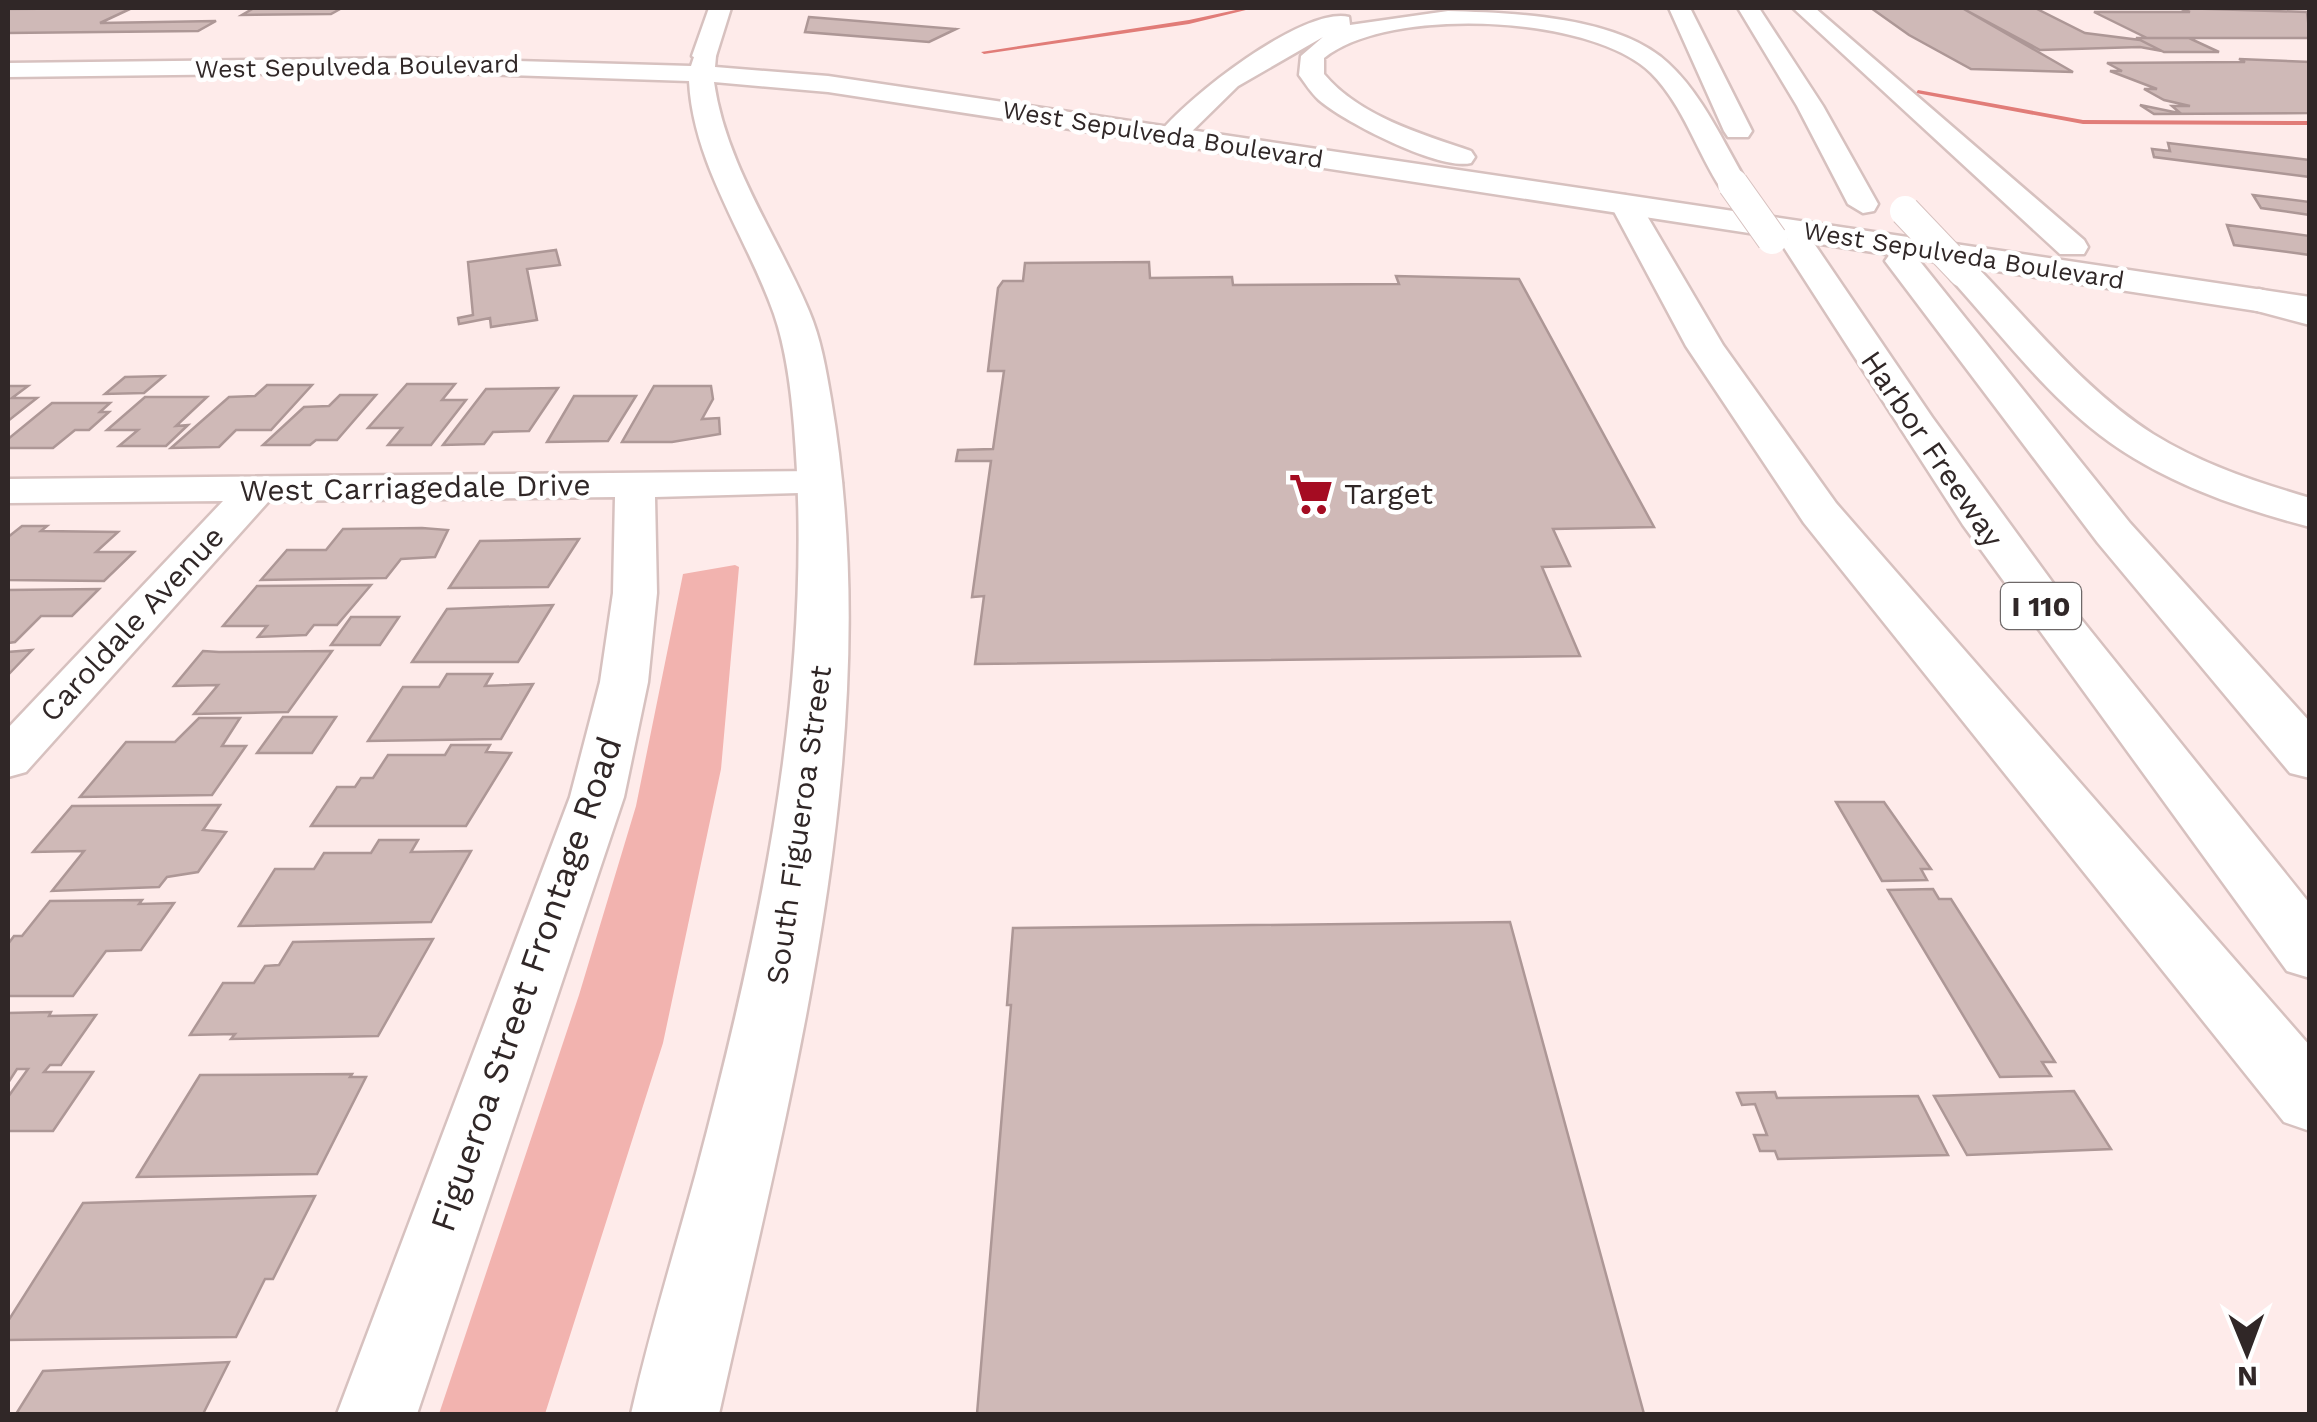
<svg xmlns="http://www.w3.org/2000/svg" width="2317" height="1422" font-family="'Work Sans',sans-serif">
  <rect width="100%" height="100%" fill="#feebea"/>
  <!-- green -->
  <path fill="#f2b3af" d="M735,565L739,567L721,769L663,1043L545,1414H439L579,995L636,806L683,574Z"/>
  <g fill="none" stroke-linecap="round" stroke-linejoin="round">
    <!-- stream -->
    <path fill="#e17c78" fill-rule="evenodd" d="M1245,8H1254L1189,24L984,54L981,52L1189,20Z
      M1918,90L2083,120L2310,121V125L2083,124L1916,93Z"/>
  </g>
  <!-- building -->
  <path fill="#cfb9b7" stroke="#ad9796" stroke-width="2.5" d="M132,8L100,23L216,21L198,31L8,33V9Z
    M254,8H342L331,14L242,15Z
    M1871,8H1962L2073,72L1971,69L1909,35Z
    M1962,8H2035L2085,33L2140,40L2162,51L2140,47L2040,50Z
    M2179,8L2307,12L2310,38H2147L2094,12H2190Z
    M809,17L956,29L929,42L805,32Z
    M2136,38H2189L2219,52H2164Z
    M2239,59L2310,62V113L2154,114L2140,105L2174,112H2179L2172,106H2190L2164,100L2144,89H2157L2110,71H2122L2107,63L2245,62Z
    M2168,143L2310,160V177L2154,157L2152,149L2170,151Z
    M2253,195L2310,202V215L2261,208Z
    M2227,225L2310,236V255L2234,245Z
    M556,250L560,265L527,269L537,320L491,327L490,318L459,324L458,318L473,315L468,262Z
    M1149,262L1150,278L1232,277L1233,285L1399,284L1396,276L1519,279L1654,527L1553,529L1570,566L1542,567L1580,656L975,664L984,596L972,597L991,461H956L958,450L993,449L1004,371H988L998,288L1003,281H1023L1025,263Z
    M164,376L144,393L105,394L125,377Z
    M407,384H455L442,400H466L431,445H388L402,428H368Z
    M267,385H312L271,430H236L219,447L171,448L229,397L255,396Z
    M8,386H28L12,398H37L8,421Z
    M654,386H711L713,399L702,419L719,418L720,434L672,442H622Z
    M558,388L529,431L493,432L484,444L443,445L486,389Z
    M340,395H376L337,440H316L310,445H263L304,407L329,406Z
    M574,396H636L608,441L547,442Z
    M145,397H207L176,426L188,425L166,446H119L138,430H107Z
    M52,403H110L100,412H109L89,430H75L53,448H8V439Z
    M22,526H47L41,531L118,532L96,552H134L104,581L8,580V537Z
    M343,529L422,528L448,530L435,557L401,559L386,578L261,580L287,550H326Z
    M579,539L548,587L449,588L480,541Z
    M371,585L337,625H314L306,635L258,637L267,626H223L257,586Z
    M99,589L72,616H41L15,642L8,643V590Z
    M553,605L518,662H412L447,609Z
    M351,617H399L380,645H331Z
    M32,650L8,675V652Z
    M203,651L219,652L332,651L288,712L194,714L218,685L174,686Z
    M447,674H492L485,686L533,684L501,739L368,741L403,687H439Z
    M283,717H336L312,753H257Z
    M199,718H240L222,746H246L212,795L80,797L126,742H175Z
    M451,745H490L486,752L511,753L466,826H311L337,787H355L361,778H373L388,755H445Z
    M1836,802H1884L1931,869H1921L1927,880L1882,881Z
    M220,805L203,830L226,832L198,872L167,877L159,887L52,891L84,851L33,852L72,806Z
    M379,840H418L411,852L471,851L431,922L239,926L275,869H314L324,853H371Z
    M1933,889L1939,899H1951L2055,1062H2042L2051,1076L2000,1077L1888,890Z
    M142,900L139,904L174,903L141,950L106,951L73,996H8V944L14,936H22L50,901Z
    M1510,922L1644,1414H977L1011,1005H1007L1013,928Z
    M433,939L378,1036L231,1039L235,1034L190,1035L223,983H254L265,966L279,965L293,942Z
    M51,1012L49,1016L96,1015L61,1065H50L44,1072H93L53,1131H8V1097L28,1069H17L8,1083V1013Z
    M352,1074L350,1077H366L317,1174L137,1177L200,1075Z
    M2074,1091L2111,1149L1967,1155L1934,1096Z
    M1775,1092L1777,1098L1918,1096L1948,1155L1778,1159L1775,1151H1760L1754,1135H1767L1755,1104L1742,1105L1737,1093Z
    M315,1196L273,1279H265L236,1337L8,1340V1321L83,1203Z
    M229,1362L203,1414H16L43,1371Z"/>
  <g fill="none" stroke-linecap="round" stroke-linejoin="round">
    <!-- street casing -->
    <g stroke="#d7c1bf" stroke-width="5">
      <path id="street" d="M822,471L836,474L842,483L836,492L655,497L657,593L648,682L624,797L417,1414H337L570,797L600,682L613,593L615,497L269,501L26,772L8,777V728L223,501L8,503V479Z"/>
    </g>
    <!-- secondary casing -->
    <g stroke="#d7c1bf" stroke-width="5">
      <path id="secondary" d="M709,8H731L716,56L704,63L692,56Z"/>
    </g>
    <!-- primary casing -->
    <g stroke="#d7c1bf" stroke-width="5">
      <path id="primary" d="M704,49L716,56L715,67L828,76L2310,297V319L828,92L714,82C726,165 777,235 809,311C821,339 826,370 831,399C889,740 792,1084 719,1414H631C649,1334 674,1253 696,1173C761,929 815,680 794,426C791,389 786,349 774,314C747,237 693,164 689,81L418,72L8,77V63L418,58L691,66L696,51Z"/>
    </g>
    <!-- highway casing -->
    <g stroke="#d7c1bf" stroke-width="5">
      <path id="highway" d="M1669,8H1690L1752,131L1748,137H1728L1724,131Z
        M1738,8H1759L1823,106L1878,204L1874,211L1863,213L1848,204L1797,106Z
        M1793,8H1815L2084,240L2088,247L2084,254H2060Z
        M1448,11C1513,13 1618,16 1668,63C1703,95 1724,144 1748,184L1744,190H1722C1697,153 1684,106 1651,73C1591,14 1388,6 1324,58V74C1359,116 1421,134 1471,151L1475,157L1471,163C1440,171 1344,122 1319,100C1311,93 1305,83 1299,75L1301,56L1323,37L1238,86L1182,141H1162L1158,135C1185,99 1303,6 1349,17L1350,25Z
        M1625,195L1640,204L1723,345L1836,503L2310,1046V1131L2284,1122L1804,523L1686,346L1610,204Z
        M1797,233L1809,236L1932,417L2061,594L2310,904V978L2287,971L1963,525L1781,243Z
        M1902,251L1914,254L2130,523L2310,722V778L2290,773L2098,543L1885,261L1890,254Z
        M1963,262L1975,265C2032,323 2084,390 2153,434C2201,464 2256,482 2310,498V527C2237,508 2160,481 2100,435C2043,391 1999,332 1951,279L1946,272L1951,265Z
        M2259,289L2310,303V325L2246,308L2241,300L2246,292Z"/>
    </g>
    <!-- street -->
    <use href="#street" fill="#fff" fill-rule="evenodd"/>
    <!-- secondary -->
    <use href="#secondary" fill="#fff" fill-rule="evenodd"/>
    <!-- primary -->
    <use href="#primary" fill="#fff" fill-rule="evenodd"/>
    <!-- highway -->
    <use href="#highway" fill="#fff" fill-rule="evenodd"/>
    <!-- highway-bridge casing -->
    <g stroke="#d7c1bf" stroke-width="32" stroke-linecap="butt">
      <path id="highway-bridge" d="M1733,184L1772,239
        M1905,211L1963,272"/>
    </g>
    <!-- highway-bridge -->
    <use href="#highway-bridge" stroke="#fff" stroke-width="30"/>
  </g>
  <!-- icons -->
  <defs>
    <g id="supermarket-bare" transform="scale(3.45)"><path d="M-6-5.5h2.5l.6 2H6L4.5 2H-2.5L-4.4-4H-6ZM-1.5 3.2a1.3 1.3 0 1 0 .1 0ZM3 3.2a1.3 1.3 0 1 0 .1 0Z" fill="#a50c22" stroke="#fff" stroke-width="2.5" paint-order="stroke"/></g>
  </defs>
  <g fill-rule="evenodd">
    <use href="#supermarket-bare" x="1311" y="494"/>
  </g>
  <g text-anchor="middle" stroke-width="9" stroke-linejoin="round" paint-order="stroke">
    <!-- far-street labels -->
    <g font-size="25" fill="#302727" stroke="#fff">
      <text transform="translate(357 66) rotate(-1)" y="9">West Sepulveda Boulevard</text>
      <text transform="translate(1163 134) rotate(9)" y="9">West Sepulveda Boulevard</text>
      <text transform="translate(1964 255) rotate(9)" y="9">West Sepulveda Boulevard</text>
    </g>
    <!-- shield labels -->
    <rect fill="#fff" stroke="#6e6868" stroke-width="2.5" x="2001" y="583" width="80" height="46" rx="8"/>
    <g font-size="28" font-weight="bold" fill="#302727">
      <text x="2041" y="616">I 110</text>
    </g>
    <!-- street labels -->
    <g font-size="30" fill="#302727" stroke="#fff">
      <text transform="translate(1932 449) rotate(56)" y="10">Harbor Freeway</text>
      <text transform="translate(415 488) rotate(-1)" y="10">West Carriagedale Drive</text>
      <text transform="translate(132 624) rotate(-47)" y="10">Caroldale Avenue</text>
      <text transform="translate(799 825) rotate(-82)" y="10">South Figueroa Street</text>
    </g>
    <!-- poi labels -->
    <g font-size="30" fill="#302727" stroke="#fff" text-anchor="start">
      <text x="1344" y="504">Target</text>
    </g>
    <!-- near-street labels -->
    <g font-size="35" fill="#302727" stroke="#fff">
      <text transform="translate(526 984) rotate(-71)" y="12">Figueroa Street Frontage Road</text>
    </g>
  </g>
  <!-- border -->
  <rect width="2317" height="1422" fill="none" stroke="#302727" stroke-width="20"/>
  <!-- north arrow -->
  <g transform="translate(2247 1352) rotate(179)" stroke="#ffffff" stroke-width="8" paint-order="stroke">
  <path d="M0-8L18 38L0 25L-18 38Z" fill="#302727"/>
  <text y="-15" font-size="28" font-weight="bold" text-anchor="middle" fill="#302727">N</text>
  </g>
</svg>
